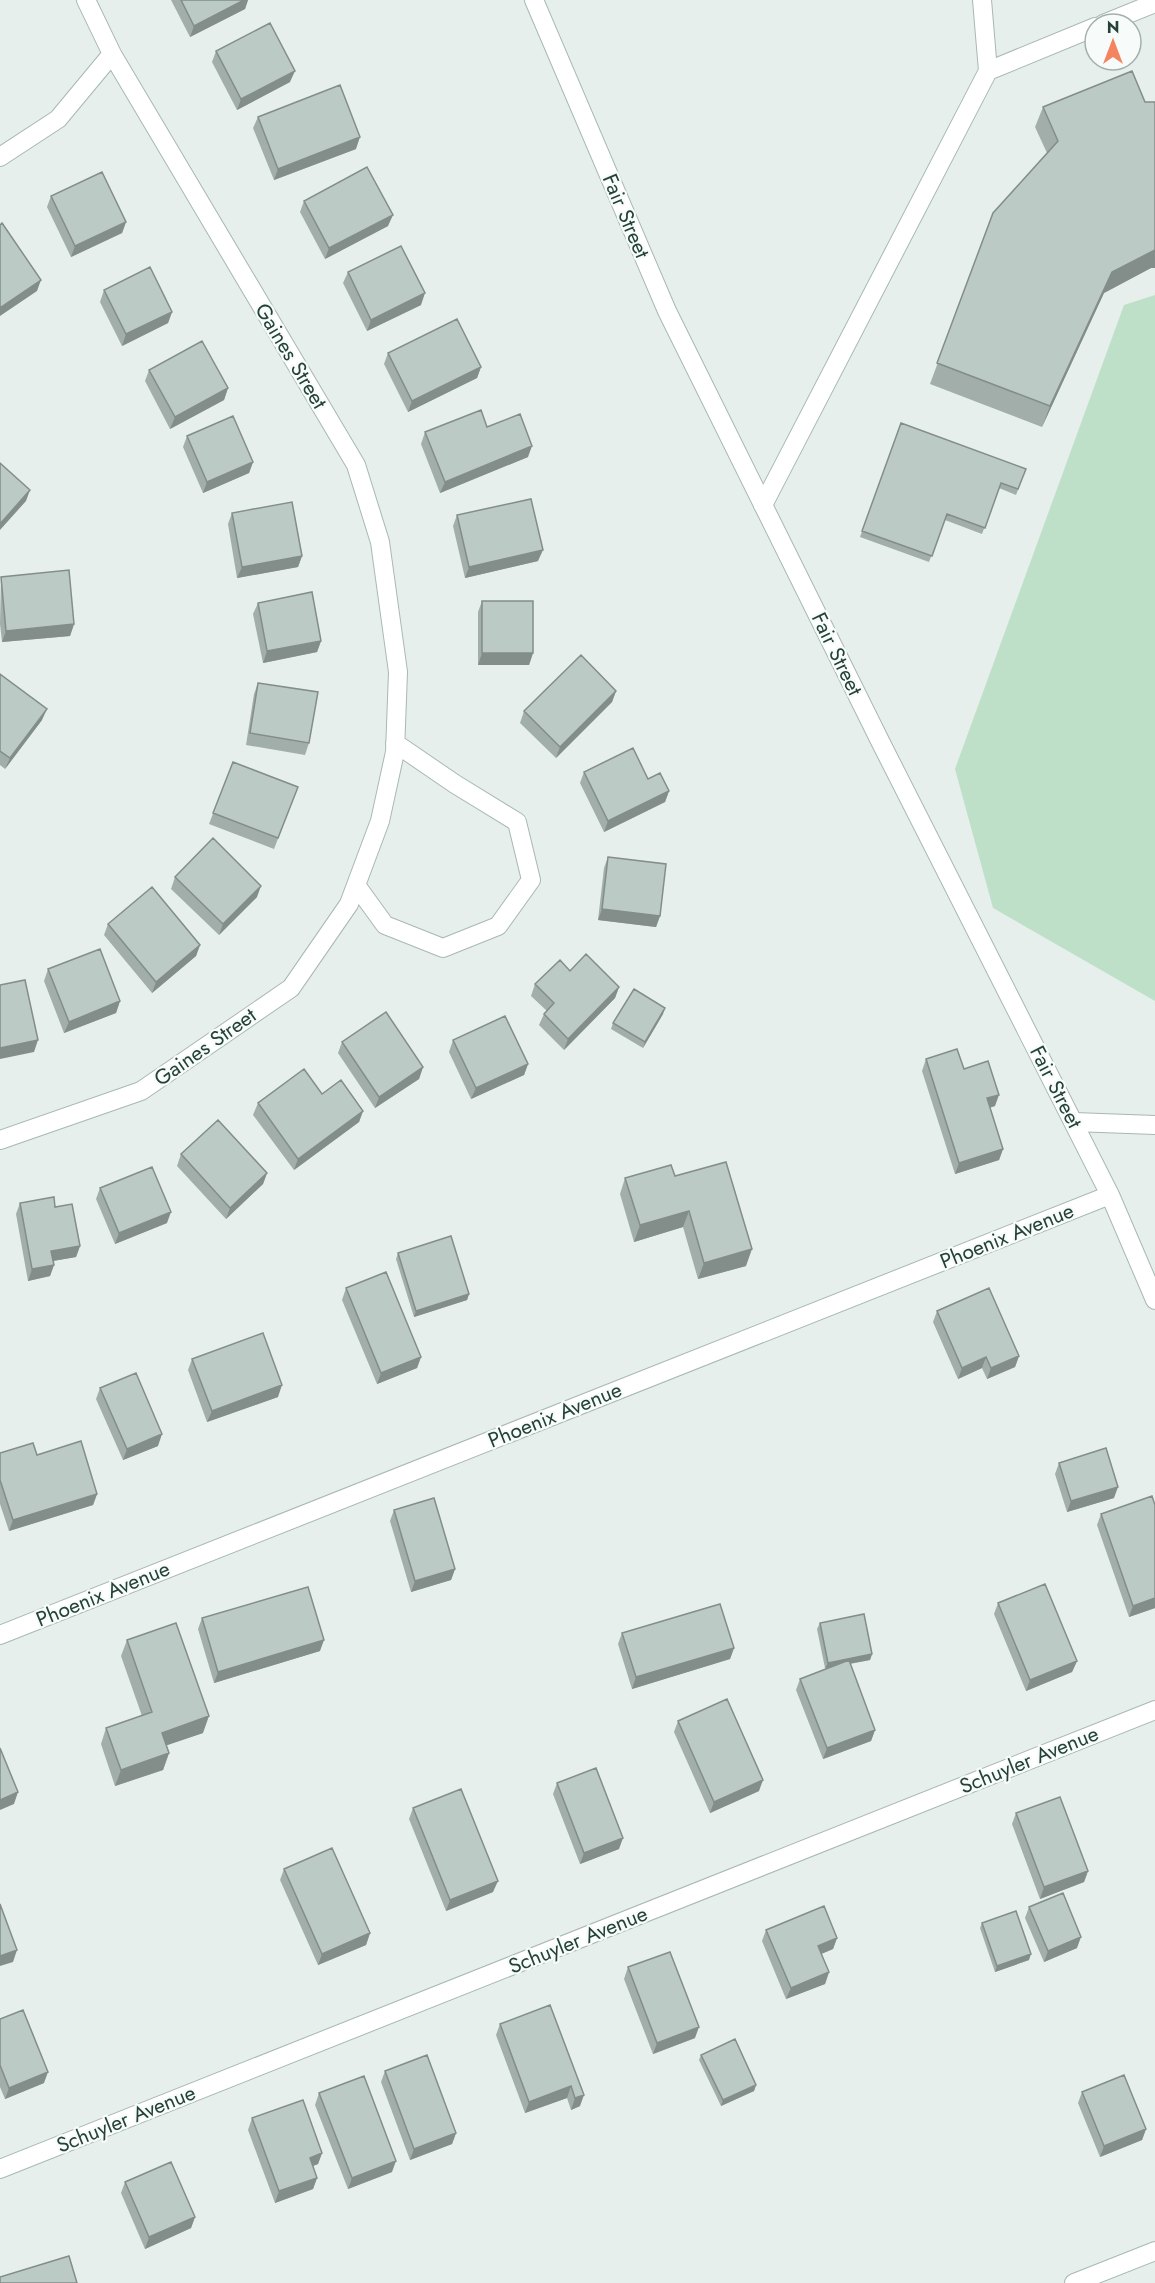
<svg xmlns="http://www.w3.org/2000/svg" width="1155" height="2283" font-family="Jost,sans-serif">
  <rect width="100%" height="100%" fill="#e6efeb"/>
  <!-- green -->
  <path fill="#bfe0c8" d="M1155,295V1001L993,908L955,769L1124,305Z"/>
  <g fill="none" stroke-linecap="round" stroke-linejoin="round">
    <!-- lane casing -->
    <g stroke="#a8b8b2" stroke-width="20">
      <path id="lane" d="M1103,24L1155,3
        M988,71L1095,27
        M763,505L988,71L982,0
        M1074,1122L1155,1125"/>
    </g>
    <!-- street casing -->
    <g stroke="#a8b8b2" stroke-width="20">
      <path id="street" d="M534,0L667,311L881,743L1110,1195L1155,1300
        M0,157L58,119L112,54
        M356,885L385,925L443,948L498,926L531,880L517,822L455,784L395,743
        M0,1140L141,1091L291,988L349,904L380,821L395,752L398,672L380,542L356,465L112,54L86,0
        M0,1635L1110,1195
        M0,2169L1155,1710
        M1074,2283L1155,2251"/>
    </g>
    <!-- lane -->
    <use href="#lane" stroke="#fff" stroke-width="18"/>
    <!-- street -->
    <use href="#street" stroke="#fff" stroke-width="18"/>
  </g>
  <!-- wall -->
  <path fill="#a1aea9" d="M171,0H248L245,9L190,37Z
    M216,51L290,82L237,110L212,62Z
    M1043,107L1151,268L1104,293L1042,427L930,384L993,213L1047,153L1035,127Z
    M258,117L356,149L274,180L253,128Z
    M51,196L126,222L122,233L71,257L47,207Z
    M304,201L388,226L325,259L300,212Z
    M348,272L421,305L367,331L343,283Z
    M104,290L172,312L168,323L122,346L100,302Z
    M388,353L481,367L477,378L408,412L384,364Z
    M149,370L228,388L224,400L170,429L145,381Z
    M901,423L1026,469L1016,495L999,488L982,534L945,520L929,562L860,537Z
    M487,427L528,457L440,493L421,444L425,432Z
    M187,436L253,462L249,473L203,493L183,447Z
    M232,513L302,556L298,567L237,578L228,524Z
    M457,515L538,561L465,578L453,526Z
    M1,577L74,624L70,636L2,642L0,624Z
    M482,601L533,653L529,665H478V612Z
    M258,603L321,641L317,652L263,663L253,614Z
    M0,674L42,720L5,769L0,765Z
    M258,683L309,743L305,755L246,745L254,694Z
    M616,691L612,702L556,758L520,723L524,711Z
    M233,762L298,787L274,849L209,824Z
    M584,772L648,779L669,791L665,802L604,832L580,783Z
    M608,857L660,916L656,927L598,920L604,868Z
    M175,877L257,897L219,935L171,889Z
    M108,924L200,945L196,956L152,993L104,935Z
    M48,969L120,1001L116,1013L64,1033L44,981Z
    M570,971L619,987L615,998L564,1050L539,1025L544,1014L547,1011L531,996L535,984Z
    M663,1014L643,1048L611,1029L613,1023Z
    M453,1040L528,1064L524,1075L471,1099L449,1052Z
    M342,1042L423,1067L419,1079L375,1108L338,1053Z
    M926,1059L964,1069L995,1106L990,1107L1003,1149L999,1160L955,1174L922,1071Z
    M322,1094L363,1111L359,1122L294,1170L253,1115L258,1103Z
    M181,1154L267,1173L263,1184L226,1219L177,1166Z
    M675,1176L746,1266L698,1279L683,1227L634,1242L620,1194L625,1178Z
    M100,1188L167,1223L115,1244L96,1199Z
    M20,1203L55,1207L80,1246L76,1257L53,1261L54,1265L50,1276L28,1281L16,1214Z
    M398,1253L469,1294L467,1300L414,1317L396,1259Z
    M346,1288L421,1357L417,1368L377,1384L342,1300Z
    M937,1311L1019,1356L1015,1367L987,1379L982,1368L958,1379L933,1322Z
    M192,1359L278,1397L207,1422L188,1370Z
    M100,1388L158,1446L123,1460L96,1399Z
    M0,1453L37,1455L97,1494L93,1505L9,1531L0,1504Z
    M1059,1463L1114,1498L1067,1512L1055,1474Z
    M1155,1505V1608L1129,1617L1097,1525L1101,1514Z
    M394,1510L455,1569L451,1580L411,1592L390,1521Z
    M998,1603L1077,1661L1072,1672L1026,1691L994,1614Z
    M202,1618L320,1651L214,1683L198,1629Z
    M820,1623L872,1654L870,1660L850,1664L875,1730L871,1741L823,1759L796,1690L800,1679L829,1668H825L817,1629Z
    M622,1633L734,1648L730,1659L632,1689L618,1644Z
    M127,1640L203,1733L166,1745L169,1753L163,1770L115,1786L101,1744L106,1728L142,1716L121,1656Z
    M678,1721L759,1791L710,1813L674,1732Z
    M557,1783L619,1849L580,1864L553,1794Z
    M413,1808L493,1892L446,1911L409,1819Z
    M1016,1813L1088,1871L1084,1882L1040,1899L1012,1824Z
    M284,1869L370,1933L366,1945L318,1965L280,1880Z
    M1029,1907L1077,1948L1044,1962L1025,1918Z
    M982,1923L1029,1960L995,1972L980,1928Z
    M766,1930L837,1938L833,1949L821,1954L829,1972L825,1984L786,1999L762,1941Z
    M628,1967L695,2038L653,2054L624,1979Z
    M550,2005L580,2106L571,2110L567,2098L525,2113L496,2035L500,2024Z
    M0,2019L44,2083L5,2099L0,2087Z
    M701,2055L756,2085L754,2091L721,2106L699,2060Z
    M385,2071L456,2133L452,2144L410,2160L381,2082Z
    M1082,2092L1146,2129L1142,2140L1100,2157L1078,2103Z
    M319,2093L392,2172L348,2189L315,2105Z
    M252,2118L322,2153L318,2164L313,2166L317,2178L313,2189L275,2203L248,2130Z
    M125,2182L195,2217L191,2228L145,2249L121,2193Z"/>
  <!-- shaded-wall -->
  <path fill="#838d89" d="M244,0H248L245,9L190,37L194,26Z
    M295,71L290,82L237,110L241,99Z
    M360,137L356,149L274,180L278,169Z
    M393,215L388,226L325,259L329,248Z
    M126,222L122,233L71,257L75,246Z
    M1155,250V268H1151L1104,293L1042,427L1050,406L1112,272Z
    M41,280L37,291L0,316V308Z
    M425,293L421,305L367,331L371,320Z
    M172,312L168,323L122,346L126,334Z
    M481,367L477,378L408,412L412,401Z
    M228,388L224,400L170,429L175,417Z
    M532,446L528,457L440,493L445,482Z
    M253,462L249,473L203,493L207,482Z
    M30,490L26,501L0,530V524Z
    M543,550L538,561L465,578L469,567Z
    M302,556L298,567L237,578L242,567Z
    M74,624L70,636L2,642L6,631Z
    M321,641L317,652L263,663L267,651Z
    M482,653H533L529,665H478Z
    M616,691L612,702L556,758L560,747Z
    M47,709L42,720L5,769L10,758Z
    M669,791L665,802L604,832L608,821Z
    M261,886L257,897L219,935L223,924Z
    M602,909L660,916L656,927L598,920Z
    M200,945L196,956L152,993L156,982Z
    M619,987L615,998L564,1050L568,1039Z
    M120,1001L116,1013L64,1033L69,1022Z
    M665,1008L663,1014L643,1048L645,1042Z
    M38,1040L34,1052L0,1059V1048Z
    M528,1064L524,1075L471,1099L476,1088Z
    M423,1067L419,1079L375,1108L379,1097Z
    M999,1095L995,1106L983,1110L987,1098Z
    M363,1111L359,1122L294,1170L298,1159Z
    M1003,1149L999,1160L955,1174L959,1163Z
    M267,1173L263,1184L226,1219L230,1208Z
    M689,1211L683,1227L634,1242L640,1225Z
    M171,1212L167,1223L115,1244L119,1233Z
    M80,1246L76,1257L47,1262L51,1251Z
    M752,1249L746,1266L698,1279L704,1263Z
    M54,1265L50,1276L28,1281L32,1269Z
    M469,1294L467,1300L414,1317L416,1311Z
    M1019,1356L1015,1367L987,1379L991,1368Z
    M421,1357L417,1368L377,1384L381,1373Z
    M986,1357L982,1368L958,1379L962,1368Z
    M282,1385L278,1397L207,1422L212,1411Z
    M162,1434L158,1446L123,1460L127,1449Z
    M1118,1487L1114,1498L1067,1512L1071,1501Z
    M97,1494L93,1505L9,1531L13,1520Z
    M455,1569L451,1580L411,1592L415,1581Z
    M1155,1598V1608L1129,1617L1133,1606Z
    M324,1640L320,1651L214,1683L218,1672Z
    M734,1648L730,1659L632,1689L636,1677Z
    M872,1654L870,1660L825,1668L828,1663Z
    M1077,1661L1072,1672L1026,1691L1030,1680Z
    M209,1716L203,1733L156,1749L162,1733Z
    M875,1730L871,1741L823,1759L827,1748Z
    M169,1753L163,1770L115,1786L121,1770Z
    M763,1780L759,1791L710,1813L714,1802Z
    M18,1792L14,1804L0,1810V1800Z
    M623,1838L619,1849L580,1864L584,1853Z
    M1088,1871L1084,1882L1040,1899L1044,1887Z
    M498,1881L493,1892L446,1911L450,1900Z
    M370,1933L366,1945L318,1965L322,1954Z
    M1081,1937L1077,1948L1044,1962L1048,1951Z
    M837,1938L833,1949L814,1957L818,1946Z
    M17,1950L13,1962L0,1966V1956Z
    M1031,1954L1029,1960L995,1972L997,1966Z
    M829,1972L825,1984L786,1999L791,1988Z
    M699,2027L695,2038L653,2054L657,2043Z
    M48,2072L44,2083L5,2099L9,2088Z
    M756,2085L754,2091L721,2106L723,2100Z
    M571,2086L567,2098L525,2113L529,2102Z
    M584,2095L580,2106L571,2110L575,2098Z
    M1146,2129L1142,2140L1100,2157L1104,2146Z
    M456,2133L452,2144L410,2160L414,2149Z
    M322,2153L318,2164L305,2169L310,2158Z
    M396,2161L392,2172L348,2189L352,2178Z
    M317,2178L313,2189L275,2203L279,2191Z
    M195,2217L191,2228L145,2249L149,2237Z"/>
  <!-- building -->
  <path fill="#bbcac4" stroke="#838d89" stroke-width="1.5" d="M181,0H244L194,26Z
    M270,23L295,71L241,99L216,51Z
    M1132,71L1145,102H1155V250L1112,272L1050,406L937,363L993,213L1058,141L1043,107Z
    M340,85L360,137L278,169L258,117Z
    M367,167L393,215L329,248L304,201Z
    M102,172L126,222L75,246L51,196Z
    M2,223L41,280L0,308V225Z
    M401,246L425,293L371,320L348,272Z
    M150,267L172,312L126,334L104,290Z
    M457,319L481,367L412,401L388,353Z
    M202,341L228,388L175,417L149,370Z
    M481,410L487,427L520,414L532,446L445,482L425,432Z
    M233,416L253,462L207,482L187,436Z
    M901,423L1026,469L1018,489L1001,483L985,528L947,514L932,556L862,531Z
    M0,463L30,490L0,524Z
    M531,499L543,550L469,567L457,515Z
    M292,502L302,556L242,567L232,513Z
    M69,570L74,624L6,631L1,577Z
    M312,592L321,641L267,651L258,603Z
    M482,601H533V653H482Z
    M581,655L616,691L560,747L524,711Z
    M0,674L47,709L10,758L0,751Z
    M258,683L318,692L309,743L250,733Z
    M633,748L648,779L660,773L669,791L608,821L584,772Z
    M233,762L298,787L278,838L213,813Z
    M213,838L261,886L223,924L175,877Z
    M608,857L666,864L660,916L602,909Z
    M152,887L200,945L156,982L108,924Z
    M100,949L120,1001L69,1022L48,969Z
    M586,954L619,987L568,1039L544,1014L554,1003L535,984L560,960L570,971Z
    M25,980L38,1040L0,1048V985Z
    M634,989L665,1008L645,1042L613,1023Z
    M386,1012L423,1067L379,1097L342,1042Z
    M505,1016L528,1064L476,1088L453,1040Z
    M957,1049L964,1069L988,1061L999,1095L987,1098L1003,1149L959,1163L926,1059Z
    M304,1069L322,1094L341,1080L363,1111L298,1159L258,1103Z
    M218,1120L267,1173L230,1208L181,1154Z
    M726,1162L752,1249L704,1263L689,1211L640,1225L625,1178L671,1165L675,1176Z
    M152,1167L171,1212L119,1233L100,1188Z
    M54,1197L55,1207L72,1204L80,1246L51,1251L54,1265L32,1269L20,1203Z
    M451,1236L469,1294L416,1311L398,1253Z
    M386,1272L421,1357L381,1373L346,1288Z
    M989,1288L1019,1356L991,1368L986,1357L962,1368L937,1311Z
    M263,1333L282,1385L212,1411L192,1359Z
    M136,1373L162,1434L127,1449L100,1388Z
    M81,1441L97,1494L13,1520L0,1480V1453L33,1443L37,1455Z
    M1106,1448L1118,1487L1071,1501L1059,1463Z
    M1152,1496L1155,1505V1598L1133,1606L1101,1514Z
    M434,1498L455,1569L415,1581L394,1510Z
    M1045,1584L1077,1661L1030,1680L998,1603Z
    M308,1587L324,1640L218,1672L202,1618Z
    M720,1604L734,1648L636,1677L622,1633Z
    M864,1614L872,1654L828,1663L820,1623Z
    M176,1623L209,1716L162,1733L169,1753L121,1770L106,1728L152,1712L127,1640Z
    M849,1660L875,1730L827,1748L800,1679Z
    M727,1699L763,1780L714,1802L678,1721Z
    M0,1748L18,1792L0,1800Z
    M596,1768L623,1838L584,1853L557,1783Z
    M461,1789L498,1881L450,1900L413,1808Z
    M1060,1797L1088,1871L1044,1887L1016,1813Z
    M332,1848L370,1933L322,1954L284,1869Z
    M1063,1893L1081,1937L1048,1951L1029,1907Z
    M0,1904L17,1950L0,1956Z
    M824,1906L837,1938L818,1946L829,1972L791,1988L766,1930Z
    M1016,1911L1031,1954L997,1966L982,1923Z
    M670,1952L699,2027L657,2043L628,1967Z
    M550,2005L584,2095L575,2098L571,2086L529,2102L500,2024Z
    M23,2010L48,2072L9,2088L0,2065V2019Z
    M735,2039L756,2085L723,2100L701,2055Z
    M427,2055L456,2133L414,2149L385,2071Z
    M1124,2075L1146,2129L1104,2146L1082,2092Z
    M364,2076L396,2161L352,2178L319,2093Z
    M303,2100L322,2153L310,2158L317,2178L279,2191L252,2118Z
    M171,2162L195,2217L149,2237L125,2182Z
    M69,2256L77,2283H0V2277Z"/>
  <g text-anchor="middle" stroke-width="4.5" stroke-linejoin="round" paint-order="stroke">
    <!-- street labels -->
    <g font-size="21" fill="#24423a" stroke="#f7fbf9">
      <text transform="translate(626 216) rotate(67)" y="7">Fair Street</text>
      <text transform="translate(291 356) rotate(59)" y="7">Gaines Street</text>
      <text transform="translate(837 654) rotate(64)" y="7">Fair Street</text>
      <text transform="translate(205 1047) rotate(-35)" y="7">Gaines Street</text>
      <text transform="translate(1056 1087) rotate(63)" y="7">Fair Street</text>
      <text transform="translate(1007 1236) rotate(-22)" y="7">Phoenix Avenue</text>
      <text transform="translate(555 1415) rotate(-22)" y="7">Phoenix Avenue</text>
      <text transform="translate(103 1594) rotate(-22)" y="7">Phoenix Avenue</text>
      <text transform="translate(1029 1760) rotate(-22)" y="7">Schuyler Avenue</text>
      <text transform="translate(578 1940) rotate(-22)" y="7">Schuyler Avenue</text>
      <text transform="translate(126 2119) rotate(-22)" y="7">Schuyler Avenue</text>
    </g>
  </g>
  <!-- north arrow -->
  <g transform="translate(1113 42)"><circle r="28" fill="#f7fbf9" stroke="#a3b1ad" stroke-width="1.5"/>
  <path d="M0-4.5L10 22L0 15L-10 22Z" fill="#f4845f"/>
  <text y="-9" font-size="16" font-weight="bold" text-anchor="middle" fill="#24423a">N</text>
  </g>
</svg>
